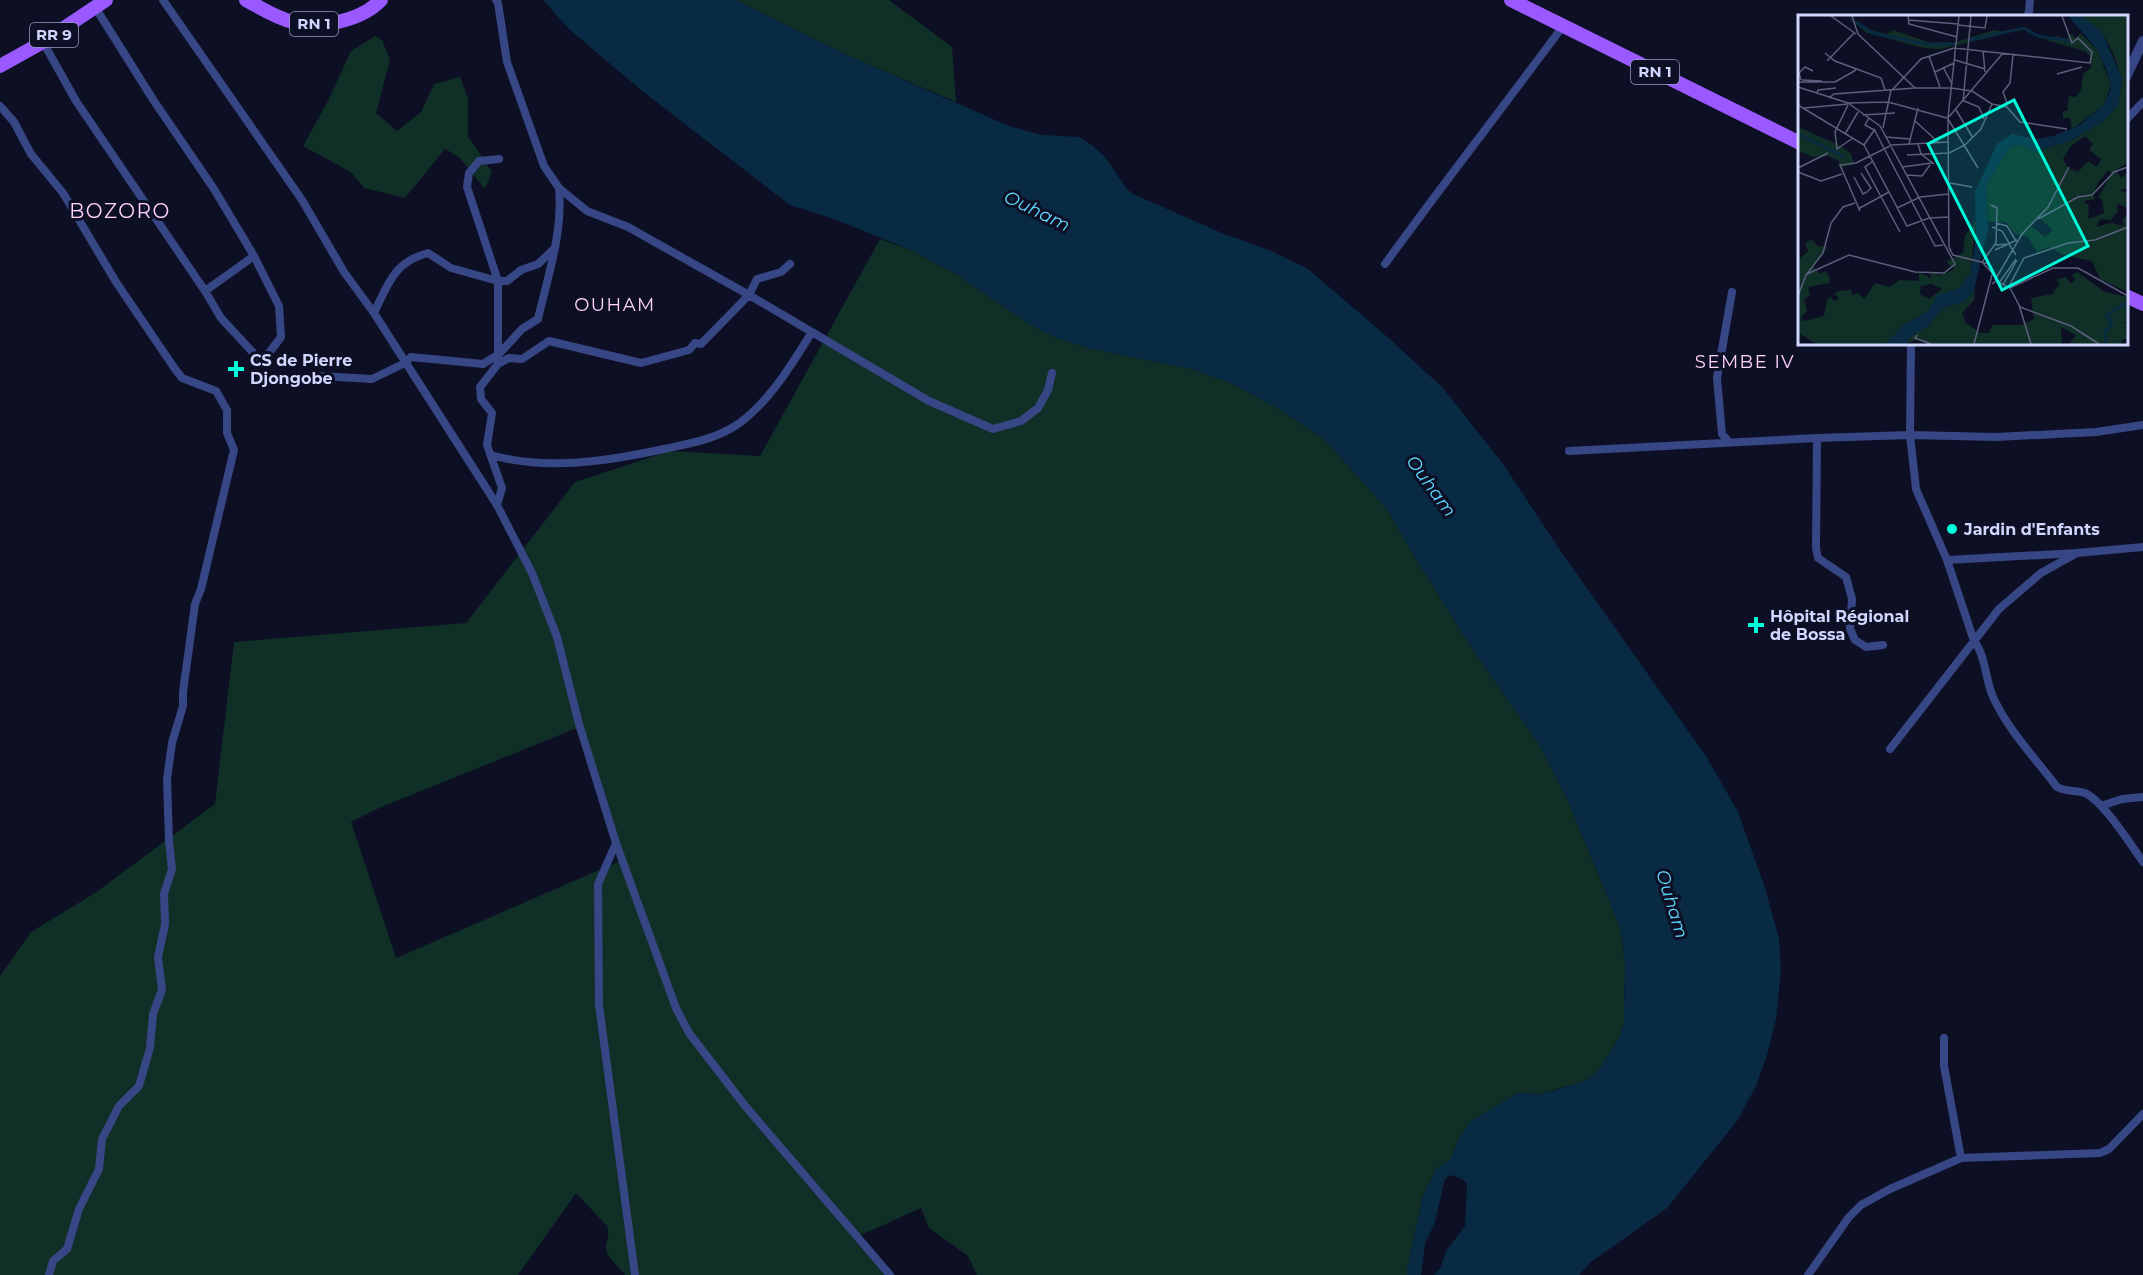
<svg xmlns="http://www.w3.org/2000/svg" width="2143" height="1275" font-family="Montserrat,sans-serif">
  <rect width="100%" height="100%" fill="#0d0f25"/>
  <!-- green -->
  <path fill="#102f27" fill-rule="evenodd" d="M736,0H889L952,47L956,102L849,56Z
    M375,36L382,40L390,60L376,113L397,131L421,112L434,84L460,77L468,98V136L492,172L485,189L459,157L445,149L405,198L364,188L351,172L303,146L328,101L351,51Z
    M880,239L911,250L956,274L1029,324L1057,338L1088,348L1192,369L1231,383L1281,410L1324,439L1387,509L1413,554L1473,650L1539,744L1568,801L1620,927L1625,963L1624,1023L1619,1038L1598,1071L1585,1081L1540,1094L1517,1093L1458,1140L1452,1158L1437,1168L1423,1196L1407,1269V1275H977L968,1256L929,1228L921,1208L859,1236L895,1275H625C619,1267 605,1256 606,1246C607,1238 610,1235 607,1226L576,1193L518,1275H0V976L31,932L95,893L215,804L234,642L466,623L575,482L670,451L760,456ZM577,728L620,861L396,958L351,822L379,808Z"/>
  <!-- water -->
  <path fill="#082b43" d="M543,0H736L849,56L1009,126L1042,135L1079,137L1092,145L1105,157L1127,189L1133,194L1224,234L1269,250L1308,269L1383,333L1442,387L1503,464L1564,556L1706,756L1738,812L1764,885L1779,938L1781,970L1776,1019L1767,1055L1756,1086L1737,1121L1667,1208L1591,1262L1579,1275H1434L1441,1267L1446,1251L1465,1226L1467,1184L1462,1179L1450,1175L1445,1179L1434,1225L1425,1243L1421,1275H1407V1269L1423,1196L1437,1168L1452,1158L1458,1140L1471,1121L1518,1093L1540,1094L1556,1090L1585,1081L1598,1071L1619,1038L1624,1023L1625,963L1620,927L1568,801L1539,744L1473,650L1413,554L1387,509L1324,439L1281,410L1231,383L1192,369L1088,348L1057,338L1029,324L956,274L911,250L834,219L790,205L641,90L568,28Z"/>
  <g fill="none" stroke-linecap="round" stroke-linejoin="round">
    <!-- minor -->
    <path stroke="#374685" stroke-width="8" d="M163,0L302,200L344,272L374,313L497,505L532,573L557,637L579,724L616,843L676,1008L689,1033L746,1107L890,1275
      M496,0L498,3L507,62L544,166L559,188L587,211L628,227L749,295L929,401L993,429L1021,421L1038,408L1048,390L1052,373
      M95,7L154,101L214,189L254,256L279,306L281,337L269,353
      M2027,16L2029,12L2030,0
      M43,42L76,101L205,291L221,318L259,359
      M0,106L14,122L31,154L63,193L116,282L175,369L182,378L216,391L227,410V433L234,450L201,589L195,604L183,692V706L172,743L167,779L169,841L172,869L164,894L165,924L158,957L162,990L153,1014L150,1048L139,1086L119,1106L102,1139L99,1169L79,1209L67,1249L53,1261L49,1275
      M2126,120L2143,102
      M1385,264C1443,184 1504,106 1563,26
      M205,291L254,256
      M374,313C388,284 394,262 428,253L451,268L498,281H507L521,270L538,264L555,248
      M1911,344L1910,435L1916,489L1947,560L1974,641C1986,656 1985,679 1993,697C2008,730 2035,758 2057,787C2066,792 2076,790 2085,793C2103,801 2131,845 2143,862
      M498,364L509,358L522,359L549,341L641,363L689,350L695,343L701,344L749,295L757,279L781,272L790,264
      M319,376L372,379L405,363L411,357L483,364L499,354L522,329L538,319C548,276 563,232 559,188
      M1817,438L1816,548L1818,558L1846,577L1852,599L1850,629L1855,640L1866,647L1883,645
      M1729,442L1722,434L1717,378L1732,292
      M1569,451L1817,438L1910,435L1996,437L2096,432L2143,425
      M491,455C548,471 608,461 664,449C691,443 718,439 741,422C772,398 791,365 812,332
      M497,505L502,488L487,445L492,413L481,399L480,387L498,364V281L467,187L469,173L479,161L499,159
      M1947,560L2077,553L2143,547
      M1890,749L1999,609L2041,573L2077,553
      M2101,806L2122,799L2143,797
      M616,843L598,884L599,1005L635,1275
      M1944,1038V1066L1961,1158
      M1808,1275L1849,1217L1861,1205L1890,1189L1961,1158L2100,1153L2109,1149L2143,1114"/>
    <!-- tertiary -->
    <path stroke="#374685" stroke-width="10" d="M2126,77L2143,41"/>
    <!-- primary -->
    <path stroke="#9a58ff" stroke-width="14" d="M246,0C261,8 276,18 293,22C320,29 361,21 381,0
      M1511,0L1800,143
      M0,66L43,42L106,0
      M2126,296L2143,304"/>
  </g>
  <!-- markers -->
  <g fill="#00fcdb" stroke="#0d0f25" stroke-width="2">
    <path d="M233 360h6v6h6v6h-6v6h-6v-6h-6v-6h6z"/>
    <circle cx="1952" cy="529" r="6"/>
    <path d="M1753 616h6v6h6v6h-6v6h-6v-6h-6v-6h6z"/>
  </g>
  <g text-anchor="middle" stroke-width="6" stroke-linejoin="round" paint-order="stroke">
    <!-- shield labels -->
    <g fill="#0d0f25" stroke="#969abe" stroke-width="1.5">
      <rect x="290" y="12" width="48" height="24" rx="4.5"/>
      <rect x="30" y="23" width="48" height="24" rx="4.5"/>
      <rect x="1631" y="60" width="48" height="24" rx="4.5"/>
    </g>
    <g font-size="15" font-weight="bold" fill="#d1d6ff">
      <text x="314" y="29">RN 1</text>
      <text x="54" y="40">RR 9</text>
      <text x="1655" y="77">RN 1</text>
    </g>
    <!-- poi labels -->
    <g font-size="16" font-weight="bold" fill="#d1d6ff" stroke="#0d0f25" text-anchor="start">
      <text x="250" y="366">CS de Pierre<tspan x="250" dy="18">Djongobe</tspan></text>
      <text x="1964" y="535">Jardin d'Enfants</text>
      <text x="1770" y="622">Hôpital Régional<tspan x="1770" dy="18">de Bossa</tspan></text>
    </g>
    <!-- water labels -->
    <g font-size="18" font-style="italic" fill="#5fdaff" stroke="#0d0f25">
      <text transform="translate(1037 211) rotate(26)" y="6">Ouham</text>
      <text transform="translate(1431 486) rotate(54)" y="6">Ouham</text>
      <text transform="translate(1672 904) rotate(73)" y="6">Ouham</text>
    </g>
    <!-- neighbourhood labels -->
    <g font-size="18" letter-spacing="1.5" fill="#ffd3f9" stroke="#0d0f25">
      <text x="615" y="311">OUHAM</text>
      <text x="1745" y="368">SEMBE IV</text>
    </g>
    <!-- quarter labels -->
    <g font-size="20" letter-spacing="1.5" fill="#ffd3f9" stroke="#0d0f25">
      <text x="120" y="218">BOZORO</text>
    </g>
  </g>
  <!-- overview -->
  <g transform="translate(1798 15)">
    <rect width="330" height="330" fill="#0d0f25"/>
    <path d="M48,1L73,15L89,19L95,15L133,28L158,27L196,15L211,18L143,34L126,33L69,18ZM282,1H330V147L318,155L323,163L330,157V173L322,175L330,179V193L319,189L320,196L313,205L302,204L298,212L313,208L326,211L325,205L330,198V277L302,264L294,246L266,240L251,232L239,237L230,222L217,219L208,207H190L188,170L211,133L221,129L236,137L272,126L304,107L320,90L324,66L316,40L302,14V21L293,22L289,17L293,9ZM287,121L295,129L291,135L303,144L299,152L290,146L280,157L270,153L265,144L272,132ZM310,156L314,158L300,183L304,184L306,198L290,204L291,191L286,186L298,184L295,181L299,169ZM241,203L255,215L247,222L233,211ZM274,18L277,23L282,18L299,34L313,70L306,90L274,114L272,103H265V96H269L271,81L278,82L283,75L285,59L293,53V42L287,36L247,25L260,21L268,24ZM0,112L43,131L53,139L56,149L42,153L41,146L30,141L15,142L0,136ZM178,206L172,260L161,273L139,282L130,296L107,309L88,329H18L0,317V245L10,236L7,229L13,224L20,231L30,232L15,251L22,259L28,256L32,264L31,268L10,272L12,280L6,285L9,296L3,303L6,306L26,301L29,285L33,281L36,286L41,284L37,279L40,276L53,275L54,280L60,278L66,284L77,268L92,272L102,265L121,266V257L133,263L132,259L139,257V261L153,256L156,253L148,247L165,238L167,221ZM133,269L144,274L131,284L122,279L123,271ZM279,257L307,277L330,282V306L325,308L330,309V325L325,324L322,329H271L278,320L263,312L264,329H130L118,325L108,329L113,321L130,311L144,293L166,287L177,274L176,285L164,298L168,308L182,318H191L194,310H224L236,304L233,283L254,279L262,268L258,265L267,262L273,268L277,265L274,260Z" fill="#102f27" fill-rule="evenodd"/>
    <path d="M270,1H282L303,15L324,64L320,90L304,107L272,126L236,137L221,129L211,133L188,170L190,214L176,275L166,287L144,293L130,311L113,321L108,329H88L107,309L130,296L140,280L161,273L172,259L178,225L177,177L199,129L214,119L237,124L255,121L280,111L306,90L313,73L309,56L299,34Z" fill="#082b43"/>
    <path fill="none" stroke="#082b43" stroke-width="3" d="M58,7L75,18L127,29H157M171,25L226,13L240,21L272,26M0,119L47,142M308,329L307,316L314,310L309,300L330,287"/>
    <path fill="none" stroke="#5b5f7c" stroke-width="1.5" d="M33,1L58,19M54,1L60,19L117,73H153M110,1L111,9L159,22M161,1L150,103L151,232L155,240L191,249L195,256L176,329M110,5L160,9M160,10L187,13L189,1M185,36L187,57M27,38L37,46L83,63L87,75M131,41L142,72M157,45L187,54M29,46L56,18M145,52L154,69M137,57L156,48M259,59L284,52M3,65L1,58L7,52L15,56M4,65L24,66M0,67H37L58,55M0,72L50,88L90,87L149,103M153,73L174,76L194,89L209,92L222,107L269,114M94,75L123,44L156,33L292,48L294,37L280,23L274,28L264,1M19,79L20,75L38,73M31,83L36,79L117,73M166,86L181,92L186,104M165,87L173,1M209,88L205,77L212,68L215,40M0,90L66,130L109,211L131,203L151,202M50,90L37,117L39,134L55,123M6,93L50,89M158,95L175,123M65,100L97,98M71,103L67,110L76,115M150,103L205,38M150,104L180,153M116,105L140,127M85,113L93,75M76,114L137,231L145,230M47,119L60,97M88,122L112,124M111,129L120,93M120,129L123,139L136,149M66,130L77,114M109,140L151,138L167,130L183,114L194,89M75,146L67,152L102,217M104,152L134,148M0,153L30,138M0,157L23,166L44,159M109,160L124,161L132,150M56,162L65,179L69,177L73,173L63,158M152,168L174,172M193,190L199,193L198,228L184,247L195,259M99,193L122,182L151,179M60,194L91,177M62,196L42,150L58,148L94,130L151,127M240,204L280,182L294,180L316,157L330,152M198,208L209,211L218,226M194,212L204,216L211,228M197,230L211,229L218,240M197,235L219,225M9,259L51,240L117,257L146,258L157,249L82,111L50,88M197,265L224,219L250,192L271,152M201,268L218,244M194,269L198,266L212,273L255,253H280L330,281M205,270L219,245M210,273L226,243L270,228L297,225L330,212M212,273L222,292L273,311L301,329M0,281L8,260L25,238L33,208L45,192L57,188M221,290L233,329M119,320L117,323L133,329"/>
    <path fill="#00fcdb" fill-opacity="0.15" stroke="#00fcdb" stroke-width="3" d="M216,85L290,231L204,275L130,129Z"/>
    <rect width="330" height="330" fill="none" stroke="#d1d6ff" stroke-width="3"/>
  </g>
</svg>
